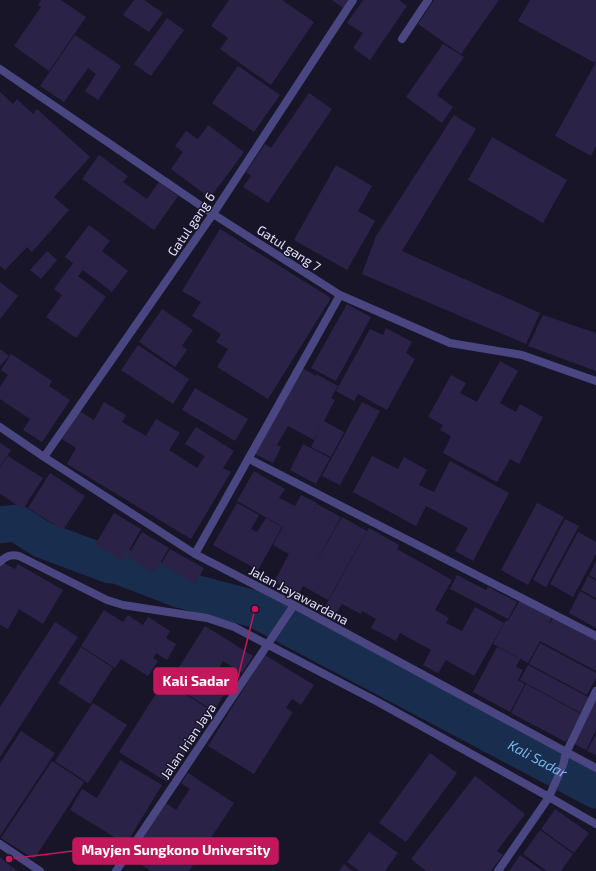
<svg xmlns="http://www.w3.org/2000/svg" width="596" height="871" font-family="'Exo 2',sans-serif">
  <rect width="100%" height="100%" fill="#181529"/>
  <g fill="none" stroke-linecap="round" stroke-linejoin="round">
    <!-- river -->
    <path stroke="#192d4e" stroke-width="37" id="s1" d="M0,525L16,523L43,540L110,565L111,563L179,589L255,609L596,790"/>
  </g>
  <!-- building -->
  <path fill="#2b2347" d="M41,0H61L86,17L49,71L14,46L41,7L38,5Z
    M134,0H144L163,13L149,32L123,15Z
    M229,0H282L314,22L271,85L220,49L228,38L211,26Z
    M332,0H348L343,8Z
    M363,0H399L407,6L370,60L353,48L363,33L347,23Z
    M434,0H499L461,54L418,24Z
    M530,0H596V61L595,63L518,21Z
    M167,18L184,30L151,76L134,64Z
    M75,35L121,66L98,100L85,91L96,74L88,68L64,102L40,86Z
    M443,44L464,57L437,95L453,107L442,123L406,97Z
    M596,62V146L591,156L555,136Z
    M238,66L280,95L254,132L212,103Z
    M0,92L13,104L17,99L33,114L37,109L90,157L54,197L69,210L32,252L27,247L5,270L0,266Z
    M309,93L332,109L268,203L243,187L251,176L246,172L265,144L271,148Z
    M454,115L476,129L402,251L540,313L526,344L362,274L376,236Z
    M208,125L244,152L210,198L171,169L183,152L175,146L186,131L198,139Z
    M492,137L567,180L543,223L468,180Z
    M99,155L128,176L123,182L147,199L159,182L178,196L154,230L82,179Z
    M336,165L372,186L358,211L375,221L347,270L294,240Z
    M89,225L110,241L102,251L128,271L112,292L83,270L78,276L106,297L76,338L46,317L62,295L54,289L73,263L65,257Z
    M220,229L331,298L268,399L217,367L228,349L216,342L221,334L192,316L201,302L182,291Z
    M47,251L57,260L41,279L30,270Z
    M0,282L18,296L0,319Z
    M347,304L371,317L336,381L311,368Z
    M162,309L193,330L182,346L187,350L175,367L139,342Z
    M543,315L596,333V371L528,346Z
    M386,328L412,342L406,353L415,359L387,410L358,394L354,401L336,391L370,329L383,335Z
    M138,345L189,379L173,404L121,370Z
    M0,349L9,356L0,366Z
    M11,354L52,381L49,386L70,400L42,442L23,430L30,419L0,399V387L8,375L1,370Z
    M500,361L518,371L500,403L516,412L520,404L543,417L519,464L510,459L497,482L443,453L451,436L440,430L443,425L428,417L451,375L466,383L460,393L477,402Z
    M302,368L316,376V374L338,386L331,398L335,400L314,440L288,426L277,445L281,447L273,463L255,454Z
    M195,388L248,419L235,441L182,410Z
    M104,402L126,415L122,422L146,436L156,419L180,433L169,450L197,468L205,456L185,444L196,427L234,451L223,468L231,472L191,539L67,464L76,448L62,439L79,411L94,420Z
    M362,402L380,411L340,485L322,476Z
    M324,421L344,432L331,457L311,447Z
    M0,443L11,450L0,467Z
    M303,444L330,458L316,484L290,470Z
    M8,456L43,478L23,509L0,494V468Z
    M372,456L398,469L404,457L427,470L419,485L434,492L450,461L509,493L473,561L455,551L468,528L426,506L416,526L353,492Z
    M254,471L285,489L279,498L295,506L301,495L317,503L308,521L317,504L341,517L313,568L342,517L367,531L328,600L303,586L298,595L274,582L289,554L273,545L283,527L237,501Z
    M50,473L85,496L63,530L28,508Z
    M237,503L259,515L251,529L257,532L266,518L282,527L258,570L213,545Z
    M537,503L564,517L528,585L501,570Z
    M114,513L141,529L123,561L95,545Z
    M565,519L579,526L546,587L533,580Z
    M369,528L399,545L397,549L452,580L435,610L449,618L446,623L462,631L475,607L504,623L474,676L446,660L438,673L423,665L431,650L400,633L396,641L371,628L376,619L362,611L361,614L342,604L333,618L322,612Z
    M142,532L169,548L154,573L127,557Z
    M578,532L596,542V554L573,597L550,584Z
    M170,549L204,568L195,584L161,564Z
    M596,561V579L589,575Z
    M4,563L15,569L18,564L63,590L43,624L19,609L8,629L0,625V565L2,566Z
    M457,575L486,590L488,587L517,602L508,619L450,589Z
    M588,576L596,581V598L581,590Z
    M580,591L596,600V628L569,613Z
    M520,600L552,617L548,627L553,618L596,640V671L540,641L528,663L493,644L506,620L508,621Z
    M104,610L123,622L128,615L143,625L148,617L170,631L166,638L176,644L167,660L156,653L153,658L158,661L148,676L121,659L115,668L81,646Z
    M55,622L78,637L0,757V707Z
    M205,626L253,656L242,673L223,661L219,668L234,678L214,711L169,683Z
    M540,643L596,673V678L587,695L529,664Z
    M81,647L113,668L90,704L58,683Z
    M497,647L520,659L516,667L523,670L518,680L525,684L510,712L473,692Z
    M265,655L314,685L301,705L292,699L286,708L293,712L254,774L208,746Z
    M528,665L590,698L581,713L520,680Z
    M164,681L212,711L167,782L119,752Z
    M526,684L581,714L566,742L511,713Z
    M596,696V730L586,750L573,743Z
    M93,703L127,725L88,783L55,761Z
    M21,731L55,753L0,836V763Z
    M596,734V755L587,751Z
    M430,753L457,773L406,842L379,823Z
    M120,760L162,785L126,844L70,810L82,789L97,798Z
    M52,761L84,782L34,859L1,838Z
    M188,773L234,803L189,871H151L130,857L166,803L176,810L190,789L181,783Z
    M475,776L525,814L497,851L503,855L491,871H426L411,859Z
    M555,809L589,833L574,853L541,829Z
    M540,830L573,854L561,871H547L523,854Z
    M369,832L398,853L385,871H360L347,862Z
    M520,855L543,871H509Z
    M0,857L17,871H0Z
    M344,864L353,871H339Z"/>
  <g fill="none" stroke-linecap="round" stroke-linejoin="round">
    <!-- lane -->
    <path stroke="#494682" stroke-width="8" d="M402,39L428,0"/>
    <!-- street -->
    <path stroke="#494682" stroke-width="8" d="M0,69L213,214L340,295L450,343L522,355L596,381
      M0,427L44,457L195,554L294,605L596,768
      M44,457L213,214L353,0
      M249,459L596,636
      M195,554L340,295
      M0,562C6,556 11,554 19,556L107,600L123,605L207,618L234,627L378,702L549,797L498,871
      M596,691L566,753L563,765L549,797L596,824
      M0,844L40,871
      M116,871L294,605"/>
  </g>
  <g text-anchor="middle" stroke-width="3" stroke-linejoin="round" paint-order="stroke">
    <!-- street labels -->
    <g font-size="13" fill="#e4e0fb" stroke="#181529">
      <text transform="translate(191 224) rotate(-56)" y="5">Gatul gang 6</text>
      <text transform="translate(289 248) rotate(33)" y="5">Gatul gang 7</text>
      <text transform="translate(299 595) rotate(28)" y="5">Jalan Jayawardana</text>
      <text transform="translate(188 741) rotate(-56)" y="5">Jalan Irian Jaya</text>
    </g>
    <!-- water labels -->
    <g font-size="14" font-style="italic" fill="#7cb7ed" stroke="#181529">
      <text dy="5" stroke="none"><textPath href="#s1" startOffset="593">Kali Sadar</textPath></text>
    </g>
  </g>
  <!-- callouts -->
  <path fill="none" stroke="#c2185b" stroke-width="1.5" d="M255 609L237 681M9 859L73 851"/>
  <g fill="#c2185b" stroke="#181529" stroke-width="1.5">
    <circle cx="255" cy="609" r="4"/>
    <circle cx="9" cy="859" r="4"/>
  </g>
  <g fill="#c2185b" stroke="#c2185b" stroke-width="1.5">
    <rect x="154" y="668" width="83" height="26" rx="4"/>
    <rect x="73" y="838" width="205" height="26" rx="4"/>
  </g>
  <g font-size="14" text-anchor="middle" font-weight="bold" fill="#fff">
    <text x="196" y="686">Kali Sadar</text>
    <text x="176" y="855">Mayjen Sungkono University</text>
  </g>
</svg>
